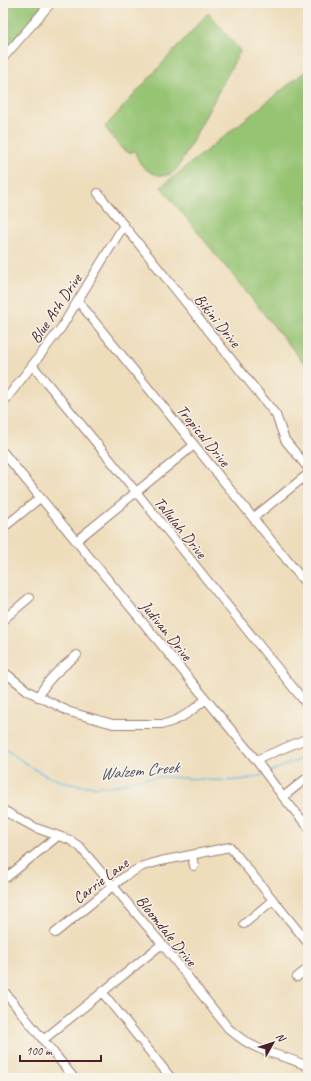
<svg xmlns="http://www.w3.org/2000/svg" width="311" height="1081" font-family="Caveat,sans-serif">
  <rect width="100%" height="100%" fill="#f7f3e8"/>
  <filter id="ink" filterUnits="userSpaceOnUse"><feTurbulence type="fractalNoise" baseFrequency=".025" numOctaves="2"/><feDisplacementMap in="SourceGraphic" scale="8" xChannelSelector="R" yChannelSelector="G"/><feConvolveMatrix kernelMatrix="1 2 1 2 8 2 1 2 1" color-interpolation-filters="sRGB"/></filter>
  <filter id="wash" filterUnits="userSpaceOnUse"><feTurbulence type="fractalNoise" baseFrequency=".012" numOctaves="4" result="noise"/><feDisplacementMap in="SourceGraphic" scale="16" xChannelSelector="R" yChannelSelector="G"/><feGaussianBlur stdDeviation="0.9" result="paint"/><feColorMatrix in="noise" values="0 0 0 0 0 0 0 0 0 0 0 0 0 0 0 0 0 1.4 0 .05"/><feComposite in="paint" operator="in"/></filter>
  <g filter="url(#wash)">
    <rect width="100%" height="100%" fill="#edb"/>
    <!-- green -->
    <path fill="#96c473" stroke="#70724f" d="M3,3H48L3,55Z
      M208,13L240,51L179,166C177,168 174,172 172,173C161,180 144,171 139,161C137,158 136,154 135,151L129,153L122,149L105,127Z
      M308,69V368L161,187Z"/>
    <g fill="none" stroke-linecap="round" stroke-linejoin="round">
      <!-- stream -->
      <path stroke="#68bae4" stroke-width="1.5" d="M3,747C24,763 45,779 72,784C86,787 103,787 117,785C124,783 131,781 138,779C145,778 152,778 159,777C193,776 229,787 262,775
        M269,772L308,756"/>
    </g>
  </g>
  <g filter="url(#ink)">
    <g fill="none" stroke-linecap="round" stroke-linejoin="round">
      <!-- minor casing -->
      <g stroke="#9c7e73" stroke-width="10">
        <path id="minor" d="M3,58L51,3
          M98,193L276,415L285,440L308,468
          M78,301L308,586
          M32,365C126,477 216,592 308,706
          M3,403L61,328L124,225
          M3,452L256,760L283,797L308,827
          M253,518L308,474
          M3,528L40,498
          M76,541L194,445
          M3,620L29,598
          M3,671L28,691L70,712L113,724H164C181,720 193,710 206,699
          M38,697C48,678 61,668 77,655
          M256,760L308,738
          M283,797L308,777
          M3,810L36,828L70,840L80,847L162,944L228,1028C238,1037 248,1044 260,1049C276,1056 293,1058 308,1067
          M192,855L194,866
          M7,877L58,836
          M244,924L273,900
          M55,933L125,876L143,866L161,861L230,847L308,943
          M297,977L308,968
          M3,990L74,1078
          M102,992L171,1078
          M43,1040L162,944"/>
      </g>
      <!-- minor -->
      <use href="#minor" stroke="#fff" stroke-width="8"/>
    </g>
  </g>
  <g text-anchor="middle" stroke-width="3" stroke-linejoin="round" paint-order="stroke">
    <!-- street labels -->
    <g font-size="16" fill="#4a1f2b" stroke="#f7f3e8">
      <text transform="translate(55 308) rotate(-56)" y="6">Blue Ash Drive</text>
      <text transform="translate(218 320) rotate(51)" y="6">Bikini Drive</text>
      <text transform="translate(204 435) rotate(51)" y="6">Tropical Drive</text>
      <text transform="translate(181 527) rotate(51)" y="6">Tallulah Drive</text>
      <text transform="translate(167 630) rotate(51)" y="6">Judivan Drive</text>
      <text transform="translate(100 880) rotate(-37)" y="6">Carrie Lane</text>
      <text transform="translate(167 930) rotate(51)" y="6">Bloomdale Drive</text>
    </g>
    <!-- water labels -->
    <g font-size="17" font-style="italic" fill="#54556c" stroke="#f7f3e8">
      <text transform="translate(139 770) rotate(-5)" y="6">Walzem Creek</text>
    </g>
  </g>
  <!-- margin -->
  <rect width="311" height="1081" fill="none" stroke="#f7f3e8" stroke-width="16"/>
  <!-- north arrow -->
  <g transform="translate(273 1043) rotate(51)" stroke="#f7f3e8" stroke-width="3" paint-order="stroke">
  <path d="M0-3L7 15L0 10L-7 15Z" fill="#4a1f2b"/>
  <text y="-6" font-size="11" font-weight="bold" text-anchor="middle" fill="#4a1f2b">N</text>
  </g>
  <!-- scale -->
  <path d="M20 1055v6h81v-6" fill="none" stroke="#4a1f2b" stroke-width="2"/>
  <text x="26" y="1055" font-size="12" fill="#4a1f2b" stroke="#f7f3e8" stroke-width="3" paint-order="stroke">100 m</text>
</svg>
